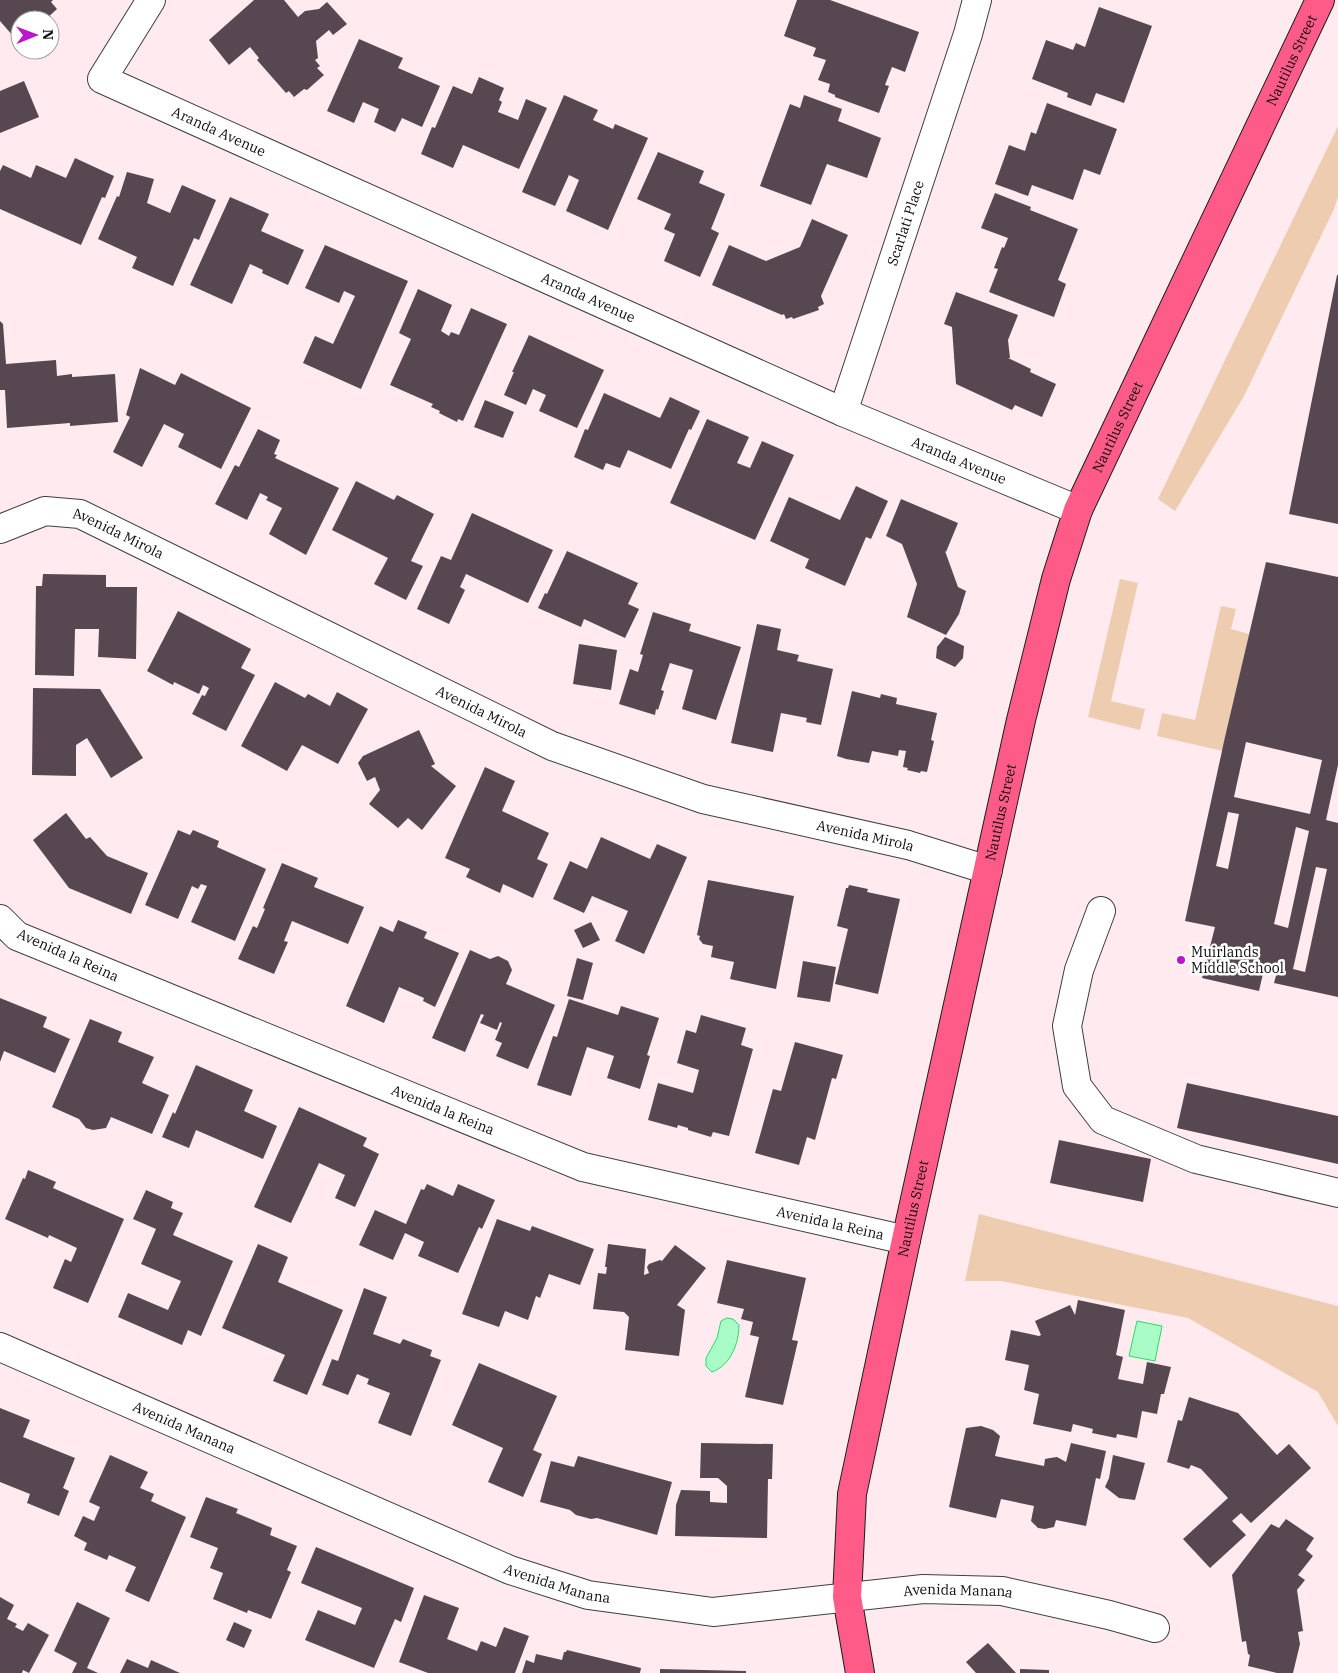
<svg xmlns="http://www.w3.org/2000/svg" width="1338" height="1673" font-family="'IBM Plex Serif',serif">
  <rect width="100%" height="100%" fill="#ffebef"/>
  <!-- green -->
  <path fill="#edccb0" d="M1338,126V197L1334,209L1244,396L1175,511L1158,499Z
    M1120,579L1138,583L1111,701L1145,709L1140,730L1088,717Z
    M1221,606L1236,609L1231,629L1249,634L1223,751L1157,736L1162,713L1195,720Z
    M979,1214L1338,1306V1426L1318,1392L1188,1318L1001,1281H965Z"/>
  <!-- water -->
  <path fill="#a9fcc6" stroke="#29da6a" d="M727,1318L733,1319L739,1325C739,1343 731,1365 712,1372L706,1366V1358L717,1338L721,1321Z
    M1137,1321L1162,1326L1155,1361L1129,1356Z"/>
  <!-- building -->
  <path fill="#564750" fill-rule="evenodd" d="M0,0H53L51,2L57,9L45,20H40L39,18L36,20H20V33L13,36L0,21Z
    M254,0H284L298,17L305,11L319,9L327,2L347,24L333,35L329,30L316,41L318,58L315,60L320,66L317,68L324,75L307,90L304,89L294,97L289,91L286,93L257,60L259,58L250,47L229,65L209,40Z
    M797,0H830L919,32L905,72L892,67L885,85L889,86L879,113L835,97V95L828,92L830,84L818,80L826,60L813,56L816,48L784,36Z
    M1099,7L1152,26L1124,103L1096,93L1091,106L1067,97L1068,93L1032,79L1046,40L1073,50L1076,43L1085,47Z
    M359,39L403,58L398,68L440,86L422,127L402,118L395,132L374,122L379,109L363,102L354,123L327,111Z
    M479,77L504,88L499,100L502,102L498,112L518,120L526,99L547,108L519,169L463,145L453,168L421,154L432,127L435,128L453,86L472,94Z
    M24,81L39,117L0,133V91Z
    M564,95L598,110L593,120L613,129L615,124L648,138L608,230L566,211L579,180L569,175L555,206L522,192Z
    M804,95L842,109L838,121L881,138L867,178L827,164L811,205L760,186L790,104L800,108Z
    M1047,103L1117,129L1100,175L1084,169L1073,200L1032,185L1028,196L995,184L1009,145L1025,151L1031,132L1036,134Z
    M658,152L704,171L699,183L725,194L711,229L719,233L700,277L664,261L675,234L664,229L671,214L637,199Z
    M75,158L114,176L105,198L102,197L81,245L0,209V171L3,165L31,178L36,165L66,178Z
    M127,172L154,179L147,203L170,213L182,185L216,200L199,240L194,238L173,286L132,268L137,257L98,239L117,196L119,197Z
    M995,193L1031,207L1030,210L1078,229L1058,280L1066,284L1054,317L989,292L998,269L994,268L1002,247L1004,248L1008,238L981,228Z
    M230,197L269,214L261,231L304,250L288,285L262,273L263,270L250,264L232,304L190,285Z
    M812,219L848,235L821,296L824,304L818,307L819,310L793,319L792,317L786,319L784,314L782,315L712,285L729,245L766,261L800,247Z
    M325,245L408,281L361,389L303,363L315,336L333,344L355,296L344,291L339,303L305,288Z
    M1337,275H1338V524L1289,514Z
    M418,289L452,305L441,331L449,336L451,332L459,335L471,308L507,324L463,421L458,419L457,422L439,413L440,411L431,407L433,404L390,385L411,339L399,333Z
    M956,292L1018,315L1008,340L1010,358H1008L1031,369L1030,372L1056,384L1042,417L1015,405L1012,410L956,384L952,327L944,324Z
    M0,321L3,324L6,364L56,360L57,376L72,374V377L115,374L118,422L70,426V423L7,428L5,390H0Z
    M529,335L604,370L577,428L539,411L546,395L533,389L526,405L504,395L514,372H512Z
    M140,368L175,385L181,373L251,408L221,469L178,447L184,434L164,424L142,467L113,452L130,417L126,415Z
    M604,393L660,418L670,397L700,411L691,430L689,429L671,469L628,450L620,468L606,463L603,470L574,457L585,429L588,430Z
    M485,400L514,412L503,438L474,427Z
    M707,419L749,437L737,463L750,468L762,441L794,455L755,540L670,503Z
    M258,429L280,440L274,454L277,455L275,458L339,488L306,555L269,534L282,508L266,500L268,497L260,493L247,520L215,504L235,465L239,467Z
    M356,481L394,500L397,495L434,514L411,561L423,566L406,600L374,584L388,558L332,530Z
    M856,486L888,501L871,539L866,537L845,586L805,568L809,559L770,541L789,497L840,520Z
    M901,499L958,523L946,552L945,551L958,587L966,591L959,614L946,635L907,617L917,584L902,544L886,536Z
    M472,513L553,550L528,603L466,574L460,587L465,590L449,624L417,609L441,556L451,560Z
    M567,551L638,583L628,604L639,609L625,638L584,619L581,627L538,608L545,593L547,594Z
    M1266,562L1338,577V765L1326,820L1338,823V997L1274,983L1278,968L1265,965L1259,991L1202,978L1215,927L1185,921L1225,737ZM1246,742L1322,760L1310,814L1234,797ZM1228,812L1239,814L1228,869L1216,866ZM1296,827L1309,831L1288,928L1274,924ZM1316,867L1327,869L1305,972L1293,969Z
    M43,574L106,575V587H137L136,659L98,657L99,629H75L74,676L35,675L36,586H42Z
    M178,611L251,649L241,668L255,675L226,731L192,714L202,695L205,696L209,688L203,685L199,694L174,682L173,685L147,671Z
    M653,612L691,624L689,631L741,647L716,720L682,709L693,670L670,663L661,690L664,691L658,710L656,709L655,715L619,704L630,669L638,672L643,655L640,654Z
    M757,624L781,629L777,650L799,655L797,661L833,669L821,725L806,722L807,718L781,713L773,752L731,743Z
    M945,637L964,646L963,658L955,667L936,658L937,647Z
    M579,644L617,650L611,690L573,684Z
    M275,682L305,698L308,694L330,706L337,692L368,709L338,764L302,745L287,771L241,746Z
    M33,688L100,689L143,758L111,778L87,738L76,745V776L32,775Z
    M852,691L880,698L881,694L897,698L896,704L937,713L931,740L934,741L927,772L921,771L920,773L907,770L908,768L903,767L906,751L899,750L898,756L872,751L869,763L846,759L837,756Z
    M419,730L435,764L431,766L456,786L422,830L408,818L398,828L369,804L380,790L375,777L367,781L358,763L363,756Z
    M485,767L515,781L502,811L549,833L537,859L548,864L533,898L503,884L500,893L466,877L470,869L445,858Z
    M66,813L86,839L90,837L107,856L148,873L131,914L69,888L33,840Z
    M178,830L190,835L193,830L219,841L217,847L266,869L235,941L191,922L207,886L201,884L198,889L192,886L178,919L145,905Z
    M601,837L650,859L657,844L687,857L644,954L615,941L628,911L592,896L584,913L553,899L570,861L587,869Z
    M282,863L318,878L314,887L364,907L348,944L292,921L284,941L288,942L274,974L238,959L253,926L257,928L265,909L263,908Z
    M708,880L794,896L776,989L730,979L734,962L711,957L713,946L703,944L699,939L700,936L697,935Z
    M849,885L868,889L867,892L900,899L878,994L835,984L848,929L837,926L846,888H848Z
    M398,920L427,932L424,938L459,953L435,1007L423,1001L424,998L399,987L384,1023L346,1006L380,926L393,932Z
    M591,922L600,940L583,948L574,930Z
    M470,950L490,959L498,956L508,961L512,970L506,984L555,1005L528,1069L496,1056L502,1043L495,1040L502,1023L500,1022L497,1030L480,1023L484,1015L481,1014L465,1052L432,1038Z
    M577,958L593,963L583,1000L567,996Z
    M803,961L836,967L830,1002L797,997Z
    M0,998L47,1017L43,1027L70,1039L55,1073L4,1051L0,1062Z
    M569,999L618,1015L621,1006L659,1018L647,1055L650,1056L640,1089L607,1078L614,1056L587,1047L571,1096L537,1085L553,1036L557,1037Z
    M701,1015L746,1028L741,1045L753,1049L729,1136L713,1132L711,1137L688,1130V1128L678,1125L677,1128L648,1120L658,1083L693,1093L699,1070L677,1063L686,1030L696,1033Z
    M90,1019L122,1032L118,1042L154,1057L142,1083L169,1095L152,1134L111,1117L106,1128L93,1130L86,1128L79,1119L52,1107Z
    M795,1042L843,1055L836,1079L832,1078L815,1140L807,1137L799,1165L755,1153L773,1089L781,1091Z
    M196,1065L253,1090L244,1111L277,1126L263,1159L196,1130L189,1148L162,1137L173,1112L175,1114Z
    M1187,1083L1338,1116V1164L1177,1128Z
    M299,1107L367,1138L363,1146L379,1154L355,1207L335,1198L345,1175L319,1163L291,1223L254,1207Z
    M1059,1140L1151,1159L1143,1202L1050,1183Z
    M28,1170L56,1182L53,1188L124,1219L88,1303L53,1288L65,1259L71,1262L77,1248L49,1235L48,1238L5,1219L23,1178L25,1179Z
    M427,1184L453,1196L458,1184L495,1200L482,1229L479,1227L458,1273L418,1256L424,1242L405,1233L393,1260L359,1245L375,1210L406,1224L421,1189L424,1190Z
    M146,1190L173,1202L171,1208L183,1213L173,1235L233,1261L201,1336L188,1330L182,1345L118,1317L128,1293L168,1310L181,1281L141,1264L156,1229L133,1219Z
    M497,1219L530,1231L532,1226L594,1249L580,1285L549,1274L540,1298L536,1296L528,1320L505,1311L499,1327L462,1314Z
    M258,1244L288,1257L278,1282L343,1310L307,1395L273,1381L285,1355L222,1328Z
    M608,1244L646,1249L644,1275L649,1273L647,1267L649,1264L660,1260L662,1261L675,1245L706,1268L677,1305L685,1310L679,1356L625,1350L629,1317L624,1312L593,1309L598,1273L606,1274L607,1267H605Z
    M727,1260L806,1278L792,1340L798,1341L783,1405L745,1397L759,1337L750,1335L753,1322L741,1319L744,1309L717,1303Z
    M364,1288L387,1297L373,1334L400,1344L403,1339L432,1350L430,1356L441,1360L411,1436L378,1423L390,1393L367,1384L369,1379L357,1374L348,1395L322,1385L332,1359L338,1361Z
    M1078,1300L1125,1310L1116,1355L1123,1357L1118,1379L1143,1384L1147,1362L1171,1367L1164,1394H1161L1157,1414L1142,1411L1137,1438L1117,1434L1116,1438L1092,1433L1093,1429L1073,1424L1071,1432L1033,1424L1039,1394L1024,1390L1029,1365L1005,1360L1011,1330L1039,1336L1041,1335L1035,1321L1070,1305L1075,1315Z
    M479,1363L557,1396L533,1450L542,1454L523,1497L488,1482L503,1448L452,1425Z
    M1189,1397L1238,1413L1277,1455L1289,1444L1311,1468L1251,1523L1241,1513L1232,1521L1246,1535L1210,1568L1183,1539L1228,1498L1201,1469L1191,1465L1189,1469L1167,1462L1178,1420L1182,1421Z
    M0,1408L30,1420L23,1437L75,1458L63,1488L69,1491L59,1516L27,1503L30,1494L0,1482Z
    M981,1426L993,1430L1000,1436L995,1456L1044,1466L1045,1459L1050,1458L1057,1457L1066,1462L1071,1443L1106,1451L1100,1479L1096,1478L1086,1526L1056,1520L1054,1527L1045,1529L1038,1528L1031,1521L1034,1506L1001,1499L996,1518L949,1507L966,1428Z
    M701,1443L773,1444L772,1479H768L767,1538L675,1536L676,1505L681,1490L710,1491V1502L727,1503V1486L718,1478H700Z
    M110,1455L148,1472L140,1488L154,1494L151,1501L186,1517L149,1602L125,1591L136,1567L109,1555L107,1560L84,1550L87,1543L74,1536L83,1516L94,1521L100,1507L89,1502Z
    M1113,1455L1145,1463L1135,1500L1119,1498L1105,1487L1109,1478Z
    M578,1456L672,1482L657,1535L597,1518L591,1519L576,1515L570,1510L540,1502L551,1461L574,1467Z
    M206,1497L238,1509L236,1513L272,1528L270,1535L297,1546L287,1570L291,1572L271,1619L248,1610L247,1613L213,1599L223,1573L210,1568L218,1548L190,1537Z
    M1286,1519L1314,1538L1306,1550L1313,1556L1298,1575L1305,1580L1297,1590L1303,1631L1298,1632L1300,1644L1293,1673H1277L1248,1666L1250,1655L1248,1654L1246,1641L1242,1642L1232,1575L1271,1524L1279,1528Z
    M316,1547L414,1588L401,1622L395,1619L374,1668L305,1640L318,1610L355,1625L362,1608L301,1583Z
    M424,1595L459,1608L447,1639L477,1651L481,1641L496,1647L504,1627L529,1636L515,1673H428L399,1662Z
    M0,1597L14,1605L7,1619L17,1624L15,1627L23,1631L28,1623L49,1635L29,1673L23,1670L22,1673H0Z
    M77,1602L110,1618L87,1668L98,1673H72L77,1663L54,1651Z
    M234,1622L252,1630L244,1648L226,1640Z
    M988,1643L1016,1673H976L966,1662Z
    M567,1650L641,1668L640,1673H522L526,1660L534,1663L536,1654L562,1660L564,1652H566Z
    M127,1659L148,1668L151,1660L180,1673H120Z
    M660,1669L746,1671V1673H660Z
    M1020,1669L1049,1670V1673H1020Z"/>
  <g fill="none" stroke-linecap="round" stroke-linejoin="round">
    <!-- minor casing -->
    <g stroke="#3f3f3f" stroke-width="30">
      <g id="minor">
        <path id="s1" d="M151,0L102,79L843,412L1078,510"/>
        <path id="s2" d="M843,412L968,34L977,0"/>
        <path id="s3" d="M0,529L45,511L80,514L552,746L703,799L908,845L988,870"/>
        <path d="M1101,911L1079,970L1067,1026L1077,1086L1103,1120L1196,1159L1338,1193"/>
        <path id="s4" d="M0,919L17,936L583,1167L906,1240"/>
        <path id="s5" d="M0,1347L510,1570L588,1595L713,1612L923,1589L1002,1591L1109,1615L1155,1628"/>
      </g>
    </g>
    <!-- major casing -->
    <g stroke="#1d1d1d" stroke-width="30">
      <g id="major">
        <path id="s6" d="M860,1673L847,1597L852,1494L906,1240L1021,720L1056,579L1078,510L1320,0"/>
      </g>
    </g>
    <!-- minor -->
    <use href="#minor" stroke="#fff" stroke-width="28"/>
    <!-- major -->
    <use href="#major" stroke="#ff5b88" stroke-width="28"/>
  </g>
  <!-- markers -->
  <circle fill="#bb17c9" stroke="#fff" stroke-width="2" cx="1181" cy="960" r="5"/>
  <g text-anchor="middle" stroke-width="5" stroke-linejoin="round" paint-order="stroke">
    <!-- street labels -->
    <g font-size="14" fill="#0c0c0c" stroke="#fff">
      <text dy="5" stroke="none"><textPath href="#s6" startOffset="1688">Nautilus Street</textPath></text>
      <text dy="5" stroke="none"><textPath href="#s1" startOffset="221">Aranda Avenue</textPath></text>
      <text dy="5" stroke="none"><textPath href="#s2" startOffset="199">Scarlati Place</textPath></text>
      <text dy="5" stroke="none"><textPath href="#s1" startOffset="626">Aranda Avenue</textPath></text>
      <text dy="5" stroke="none"><textPath href="#s6" startOffset="1282">Nautilus Street</textPath></text>
      <text dy="5" stroke="none"><textPath href="#s1" startOffset="1031">Aranda Avenue</textPath></text>
      <text dy="5" stroke="none"><textPath href="#s3" startOffset="126">Avenida Mirola</textPath></text>
      <text dy="5" stroke="none"><textPath href="#s3" startOffset="531">Avenida Mirola</textPath></text>
      <text dy="5" stroke="none"><textPath href="#s6" startOffset="878">Nautilus Street</textPath></text>
      <text dy="5" stroke="none"><textPath href="#s3" startOffset="936">Avenida Mirola</textPath></text>
      <text transform="translate(68 955) rotate(24)" y="5">Avenida la Reina</text>
      <text dy="5" stroke="none"><textPath href="#s4" startOffset="484">Avenida la Reina</textPath></text>
      <text dy="5" stroke="none"><textPath href="#s6" startOffset="472">Nautilus Street</textPath></text>
      <text dy="5" stroke="none"><textPath href="#s4" startOffset="889">Avenida la Reina</textPath></text>
      <text dy="5" stroke="none"><textPath href="#s5" startOffset="201">Avenida Manana</textPath></text>
      <text dy="5" stroke="none"><textPath href="#s5" startOffset="606">Avenida Manana</textPath></text>
      <text dy="5" stroke="none"><textPath href="#s5" startOffset="1011">Avenida Manana</textPath></text>
    </g>
    <!-- poi labels -->
    <g font-size="14" fill="#0c0c0c" stroke="#fff" text-anchor="start">
      <text x="1191" y="957">Muirlands<tspan x="1191" dy="16">Middle School</tspan></text>
    </g>
  </g>
  <!-- north arrow -->
  <g transform="translate(35 35) rotate(89)"><circle r="24" fill="#ffffff" stroke="#9e9e9e"/>
  <path d="M0-4L9 19L0 12L-9 19Z" fill="#bb17c9"/>
  <text y="-8" font-size="14" font-weight="bold" text-anchor="middle" fill="#0c0c0c">N</text>
  </g>
</svg>
